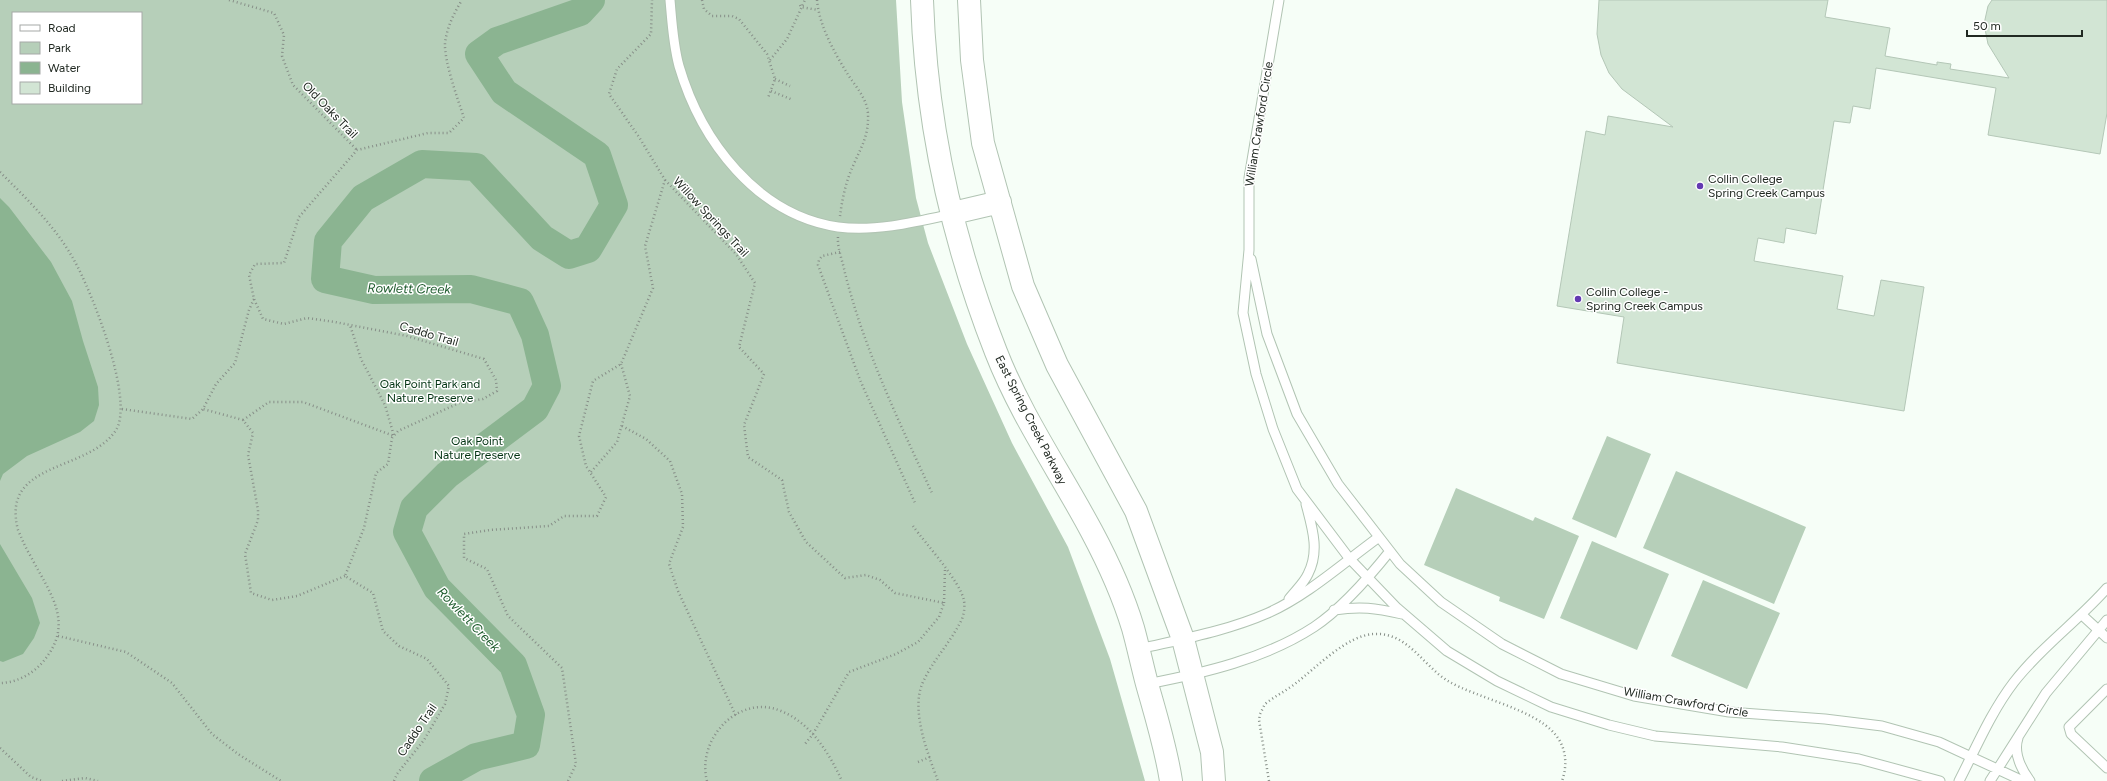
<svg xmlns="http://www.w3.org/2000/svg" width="2107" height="781" font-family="Figtree,sans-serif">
  <rect width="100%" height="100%" fill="#f6fef7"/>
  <!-- green -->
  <path fill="#b6cfb9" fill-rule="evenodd" d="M0,0H896L902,102L916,198L928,243L967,344L1012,443L1068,547L1110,659L1145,781H0ZM13,13H141V103H13Z
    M1607,436L1651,454L1616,538L1572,519Z
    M1676,471L1806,527L1774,604L1643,548Z
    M1456,488L1533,521L1535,517L1579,536L1544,619L1499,601L1500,597L1424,565Z
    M1592,541L1669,574L1637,650L1560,618Z
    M1703,580L1780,613L1747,689L1671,656Z"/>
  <!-- water -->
  <path fill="#8bb491" d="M0,198L9,207L51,262L72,301L83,341L98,387L99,405L94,421L80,432L27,456L3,474L0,481Z
    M0,544L32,598L40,623L34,638L23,654L3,662L0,661Z"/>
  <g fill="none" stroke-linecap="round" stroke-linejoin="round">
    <!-- river -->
    <path stroke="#8bb491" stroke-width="28" d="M433,781L476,757L526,745L531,715L513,665L437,588L407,532L414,508L447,475L535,409L547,386L535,335L520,302L471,289L374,290L325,279L328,241L363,198L422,164L476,167L542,238L569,255L588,249L614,205L597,155L504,92L479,54L497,41L580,12L591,0"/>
  </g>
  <!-- building -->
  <path fill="#d2e5d4" stroke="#b4c7b7" d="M1599,0H1828L1825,17L1890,28L1885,56L1937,65V62L1951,64L1950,69L2009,78L1988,44L1984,24L1988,6L1992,0H2107V113L2100,154L1988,135L1996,88L1876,68L1870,109L1853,106L1850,123L1834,121L1816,234L1786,228L1784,243L1758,238L1754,261L1843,276L1837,309L1874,316L1881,280L1924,287L1904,411L1617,363L1624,317L1557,306L1586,131L1605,135L1608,116L1673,127L1622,89L1609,73L1601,55L1597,34Z"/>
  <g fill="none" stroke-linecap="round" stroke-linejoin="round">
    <!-- lane casing -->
    <g stroke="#b1c4b3" stroke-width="11">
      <path id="lane" d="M670,0C672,22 673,44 679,66C701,141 757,215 838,227C875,232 916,222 952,214
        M1279,0L1249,178V250L1243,313L1256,374L1273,429L1297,489L1349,558L1397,608L1447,651L1497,681L1551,707L1609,725L1655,736L1782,747L1859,759L1940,781
        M1251,259L1267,334L1297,414L1338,484L1400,564L1441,602L1502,644L1561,674L1634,696L1729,712L1825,719L1882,726L1939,742L2023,781
        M1289,599C1295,591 1304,583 1308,574C1320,551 1312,527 1306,504
        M1334,610C1361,606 1375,608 1402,614
        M2082,615L2107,638
        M1139,649C1182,639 1227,631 1268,613C1308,595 1343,563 1379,537
        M1147,684C1204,673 1265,659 1314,627C1341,609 1370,576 1390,551
        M2107,689L2069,727L2071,734L2107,768
        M2018,738C2013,753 2022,770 2030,781
        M1959,781C1976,748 1991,712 2014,682C2041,647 2078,621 2107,588
        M1990,781L2046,693L2107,620"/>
    </g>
    <!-- secondary casing -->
    <g stroke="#b1c4b3" stroke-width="24">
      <path id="secondary" d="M922,0C926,121 952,240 996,352C1021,416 1060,472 1092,532C1108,562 1123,595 1133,628C1138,646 1142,665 1147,684C1156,716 1166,748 1171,781
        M969,0L972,60L983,143L1023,286L1057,365L1136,511L1183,639L1212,752L1214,781
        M953,213L1000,202"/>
    </g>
    <!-- path -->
    <path stroke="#878f88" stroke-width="2.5" stroke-dasharray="1 3" stroke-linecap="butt" d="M229,0L274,13L284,35L282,56L293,85L357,150
      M702,0L704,9L712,16H732L739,19L767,54L775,79L768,98
      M817,0C819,25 834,52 847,73C855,86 867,98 868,114C869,136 861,147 853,166C846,181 842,200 840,216
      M800,5L801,7L818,10
      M770,60L787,39L805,0
      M775,79L790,86
      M771,91L793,100
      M0,172C27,199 55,226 74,260C91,290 135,400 116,430C88,473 0,460 18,530C22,539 25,547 30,555C50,594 77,624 41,664C31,675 15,683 0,683
      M665,180L736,254L755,283L739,347L764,374L744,425L748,457L782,480L789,512L806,542L845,578L866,575L880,580L895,593L944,603L939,617L918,642L896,654L849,672L813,734L805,744
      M838,237C837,248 843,262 845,273C864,349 899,422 932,493
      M840,252L822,256L819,260L818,265L860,380L915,503
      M254,299L249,310L235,363L216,384L203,409L243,420L253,433L248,455L258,510V520L245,554L251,593L272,600L297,596L345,576
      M122,409L192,419L203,409
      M243,420L269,402H303L394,436L385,405L361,359L350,325
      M622,426L646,439L670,461L682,494L683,527L669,564L678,591L736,716
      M591,472L617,442L630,396L621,364
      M913,526C925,543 961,582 964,601C965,607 964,613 962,619C951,642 933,660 923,682C910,710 928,754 938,781
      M944,603L945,569
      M58,636L126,652L172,683L212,734L238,754L281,781
      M0,748L31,777L42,781
      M918,762L930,757
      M62,781L85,778L98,781
      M394,781L397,774L424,740L445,704L449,686L427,659L399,646L383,631L373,593L345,576L364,528L376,473L388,464L392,438L398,431L459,403L483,399L497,391L496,380L484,359L407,336L335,322L307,318L284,324L263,319L254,299L249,275L255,264L284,263L299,217L357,150L428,133H449L464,118C458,100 444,61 445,43C447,27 454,13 462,0
      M568,781L576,764L562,668L508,616L487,569L464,558V534L490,530L549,526L564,516H597L606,497L586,466L579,436L593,381L621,364L653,288L645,246L665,180L639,137L609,94L617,69L651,34L652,0
      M707,781C696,739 739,693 781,711C811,723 829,753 842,781
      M1269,781L1259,720L1260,714L1265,704C1275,696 1286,691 1296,683C1316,668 1347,635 1374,634C1408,632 1423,666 1448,681C1477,698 1533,709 1554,733C1566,746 1568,764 1562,781"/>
    <!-- lane -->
    <use href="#lane" stroke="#fff" stroke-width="9"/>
    <!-- secondary -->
    <use href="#secondary" stroke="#fff" stroke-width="22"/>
  </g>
  <!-- markers -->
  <g fill="#633ab2" stroke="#fff" stroke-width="1.5">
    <circle cx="1700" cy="186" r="4"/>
    <circle cx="1578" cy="299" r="4"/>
  </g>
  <g text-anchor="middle" stroke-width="3" stroke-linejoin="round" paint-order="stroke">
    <!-- street labels -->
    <g font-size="12" fill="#212922" stroke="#fff">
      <text transform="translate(330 110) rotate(46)" y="4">Old Oaks Trail</text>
      <text transform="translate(1259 124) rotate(-81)" y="4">William Crawford Circle</text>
      <text transform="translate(711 217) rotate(47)" y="4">Willow Springs Trail</text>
      <text transform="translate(429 334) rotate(16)" y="4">Caddo Trail</text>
      <text transform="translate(1031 420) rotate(63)" y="4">East Spring Creek Parkway</text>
      <text transform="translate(1686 702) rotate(10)" y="4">William Crawford Circle</text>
      <text transform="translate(417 730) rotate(-56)" y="4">Caddo Trail</text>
    </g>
    <!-- poi labels -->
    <g font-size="12" fill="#212922" stroke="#fff" text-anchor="start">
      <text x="1708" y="183">Collin College<tspan x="1708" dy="14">Spring Creek Campus</tspan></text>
      <text x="1586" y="296">Collin College -<tspan x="1586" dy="14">Spring Creek Campus</tspan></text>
    </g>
    <!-- park labels -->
    <g font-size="12" fill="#033413" stroke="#fff">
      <text x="430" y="388">Oak Point Park and<tspan x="430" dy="14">Nature Preserve</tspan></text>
      <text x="477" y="445">Oak Point<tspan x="477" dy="14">Nature Preserve</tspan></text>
    </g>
    <!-- water labels -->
    <g font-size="13" font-style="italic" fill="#1f5c2e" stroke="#fff">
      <text transform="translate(409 288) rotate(1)" y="5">Rowlett Creek</text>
      <text transform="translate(469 619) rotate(46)" y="5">Rowlett Creek</text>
    </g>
  </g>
  <!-- legend -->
  <rect x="12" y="12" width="130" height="92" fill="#ffffff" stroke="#a6a9a7"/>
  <rect x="20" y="25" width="20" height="6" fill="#ffffff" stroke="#a6a9a7"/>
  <text x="48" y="32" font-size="12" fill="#212922">Road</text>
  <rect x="20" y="42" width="20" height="12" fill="#b6cfb9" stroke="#a6a9a7"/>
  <text x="48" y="52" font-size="12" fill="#212922">Park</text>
  <rect x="20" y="62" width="20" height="12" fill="#8bb491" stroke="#a6a9a7"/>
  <text x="48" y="72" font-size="12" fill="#212922">Water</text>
  <rect x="20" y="82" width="20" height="12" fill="#d2e5d4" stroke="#a6a9a7"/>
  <text x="48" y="92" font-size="12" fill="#212922">Building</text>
  <!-- scale -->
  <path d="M1967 30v6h115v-6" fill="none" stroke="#212922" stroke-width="2"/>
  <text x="1973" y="30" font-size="12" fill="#212922" stroke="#ffffff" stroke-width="3" paint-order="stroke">50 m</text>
</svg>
